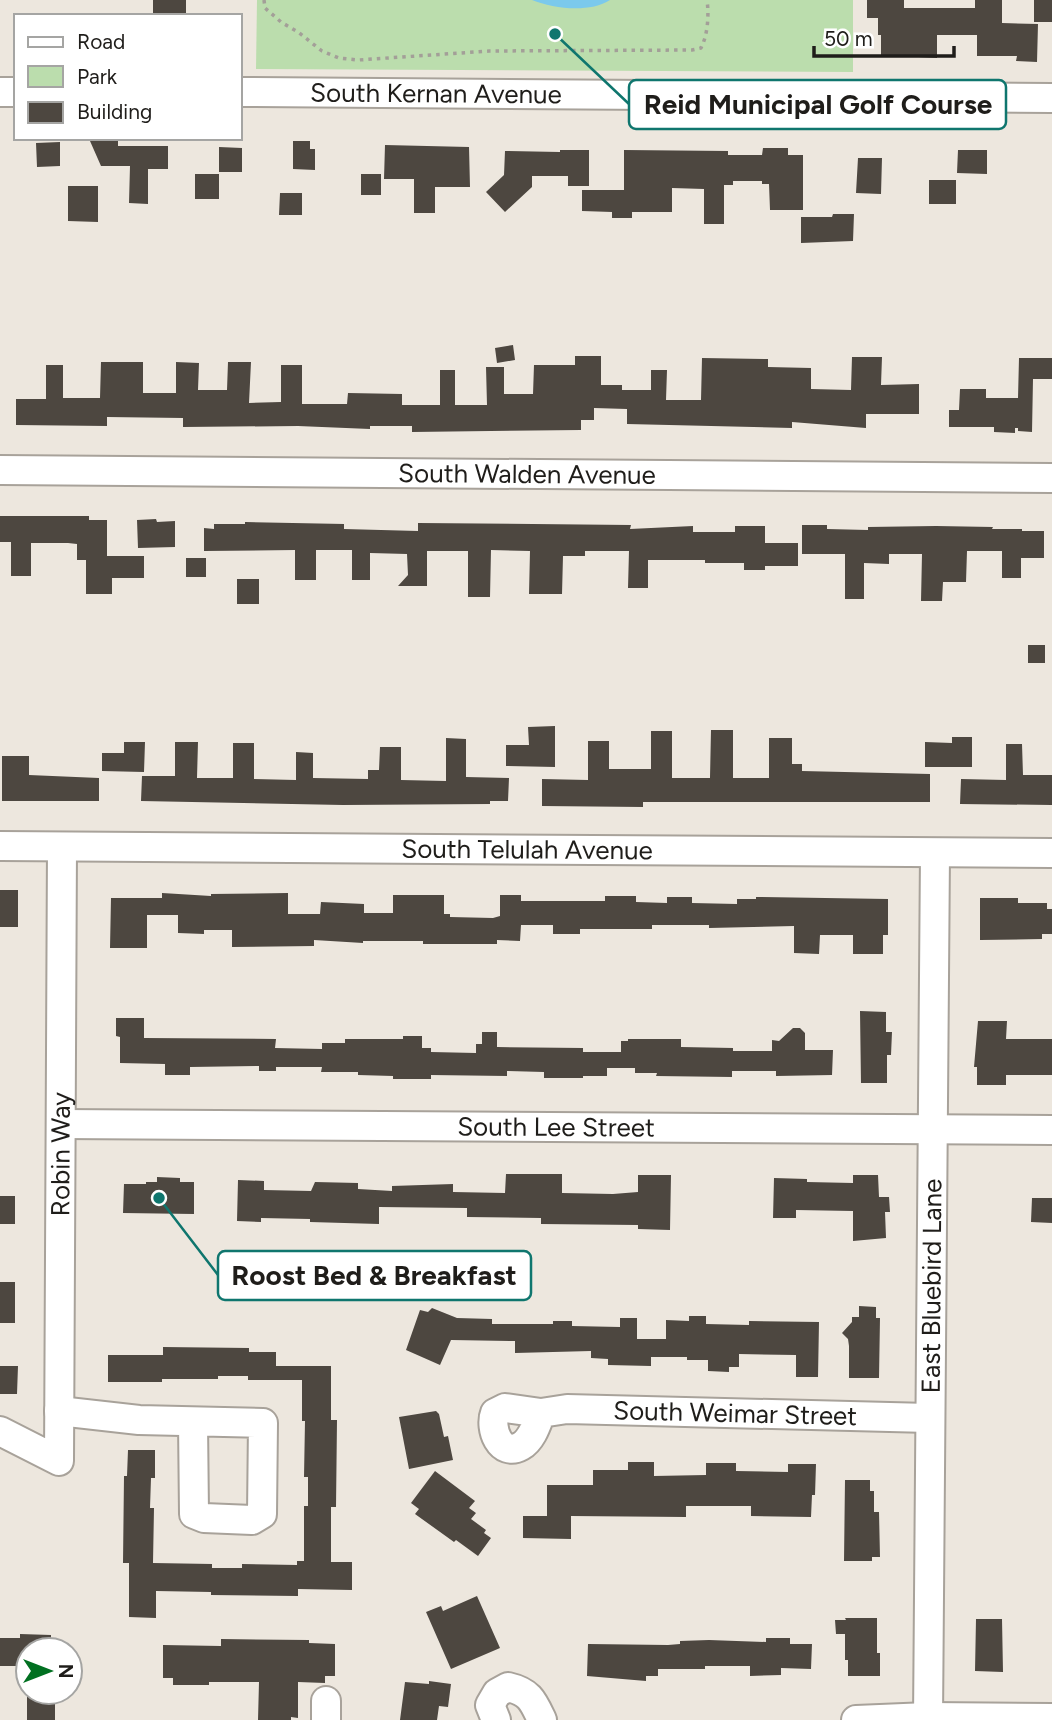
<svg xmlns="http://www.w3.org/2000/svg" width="1052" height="1720" font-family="Figtree,sans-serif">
  <rect width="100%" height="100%" fill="#ede7de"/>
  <!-- green -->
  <path fill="#bbddad" d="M257,0H853V72L256,69Z"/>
  <!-- water -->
  <path fill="#7bc9ec" d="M532,0H610C590,13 554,9 532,0Z"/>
  <!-- building -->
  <path fill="#4d4740" d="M153,0H186V16H153Z
    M867,0H904V8H975V0H1002V23L1038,24L1037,62L1016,61L1017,56H977V35H937V58L881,55V35H878V18H867Z
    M1034,0H1052V22H1034Z
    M90,141H118V146H168V169H148V204L129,203L130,166H101Z
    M293,141H310V149H315V170L293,169Z
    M60,142V166L37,167L36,143Z
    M385,145L469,147L470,187H435V213H414V179H384Z
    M219,147L242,148V172H219Z
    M763,148H788V155H803V210H770L769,184H762V181H733V185H724V224H704V189L672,188V212H632V218H612V212L582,211V190H624V150L728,151V155H762Z
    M560,150H589V186H568V176H532V187L505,212L486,192L504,175L505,151L560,152Z
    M958,150H987V174L957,173Z
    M858,158H882L881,194L856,193Z
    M195,174H219V199H195Z
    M361,174H381V195H361Z
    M929,180H956V204H929Z
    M68,186H98V222L68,221Z
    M280,193H302V215H279Z
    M833,214H854L853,241L801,243V217H832Z
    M513,345L515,360L497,363L495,348Z
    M575,356H601V385H622V390H651V370H667L666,400H701L702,358L768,359V367L811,368V389L851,390L852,357H882L881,385L919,384V414H866V428L792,422V428L627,424V409L594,408V420H581V430L412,432V426H370V429L298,426L183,427V418L107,417V426L16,425V399H46V365H63V398H100L101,362H143V393H176V362L199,363L198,390H227L228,362H251L249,403L281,402V365H302V404H347L348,393L402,394V405H440V370H455V405H487L486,367H504V394H533L534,365H575Z
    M1019,358H1052V379H1033L1032,432L1018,431V428H1015V433L994,432V427H949V410H959L960,389H986V398H1018Z
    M0,516H89V520H107V556H144V578H112V594H86V560H77V544L68,543H31V576H11V542H0Z
    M156,519L157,522L175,521V547L138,548L137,520Z
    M245,522L344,524V529L418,531V523L631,525L630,529L693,526V532H735V526H765V543H798V566H765V570H744V563H705V560H648V588H628L629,551H585V556H563L562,594H529L530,551L491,550L490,597H468V551H427V586H398L408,575L407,554L370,553V580H352V550H316V580H295V550L204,551V528L214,529V524H245Z
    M802,525H827V529L868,530V527L936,526L993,527L992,529H1022V531H1044V558H1021V578H1002V551H967L966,582H943L942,601H921L922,554H889V564L864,563V599H845V554H802Z
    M186,558H206V577H186Z
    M237,579H259V604H237Z
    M1028,645H1045V663H1028Z
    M555,726V767L506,766V745H529L528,727Z
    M711,730H733V778H769V738H792V764H802V771L930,774V802H643V807L542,806V779L588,780V741H609V769H651V731H672V778H710Z
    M952,737H972V767H925V742L952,743Z
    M446,738L466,739V777L509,778L508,801H490V804L343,805L141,801L142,776H175V742H198L197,778H233V743H254V779L296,780V752L313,753V778L368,779V770H379L380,747H401V780L446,781Z
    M124,742H145L144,772L102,771V753H124Z
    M1006,744H1022L1023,775H1052V805L960,804L961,779L1006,780Z
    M2,756H29V775L99,778V801H2Z
    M0,890H18V927H0Z
    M162,893L211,896V894L288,893V914H320L321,902L364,904V913H393V895H444V914H450V917L493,918L500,916V895H521V901H605V896H636V902L667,903V897H692V903L737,904V899H756V897L888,899V935H883V954H853V935H820L819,954L794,953V926L709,928V925H652V929H580V934H553V925H521L520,941L497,940V944H423V941H363V943L314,940V946L232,947V930H204V934L178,933V915H147V948H110L111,898H162Z
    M980,898H1018V903H1047V909H1052V934H1042V939L980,940Z
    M860,1011L886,1012V1032H892L891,1055H887V1083H861Z
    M116,1018H144V1038L276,1039L275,1048L322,1049V1043H345V1039H403V1036H422V1048H431V1052L476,1053V1044H482V1032H497V1047L583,1048V1052H621V1041H628V1039H681V1047L733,1048V1051H772V1040L779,1041L793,1028H800L805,1033V1050H833L832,1075L776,1076V1071H732V1077L656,1076L657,1073H635V1068H607V1076H583V1078H544V1072L507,1071V1076L431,1075V1079H393V1076L358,1075V1072H321L322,1067H276V1071H259V1066L190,1067V1075H165V1064L120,1063V1037L116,1036Z
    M978,1021H1007L1006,1039H1052V1075H1006V1085H977V1067H974Z
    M506,1174H562V1193L613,1194L638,1192V1175H671L670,1230L638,1229V1225L541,1224V1218L467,1217V1208L379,1207V1224L310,1222V1219L261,1218V1222L237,1221L238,1180L264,1181V1190L311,1191L315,1182L358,1183V1189L392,1191V1186L453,1184V1192L505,1193Z
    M853,1175H878L879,1197H889L890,1212H885L886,1238L853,1241V1211L796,1210V1218H773L774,1178L807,1179V1182L853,1183Z
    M157,1177L180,1178V1182H194V1214L123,1213L124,1184H146V1182H157Z
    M0,1196H15V1224H0Z
    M1032,1198H1052V1223L1031,1222Z
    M0,1282H15V1323H0Z
    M859,1306L876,1307V1318H880L879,1378H849V1346L848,1339L842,1333L852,1322V1317H859Z
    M432,1308L457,1318L492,1319V1324H553V1321H572V1326L620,1327V1318H637V1339H666V1320L689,1321V1316H706V1324L749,1325V1321L819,1322L818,1377H796V1355L739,1354V1367H729V1372L708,1371V1360H687V1357H651V1366L608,1365V1359L591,1358V1351L515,1353V1341L451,1340L440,1365L406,1350L420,1310L428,1312Z
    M163,1347L249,1348V1352H276V1366H331V1420H337L336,1507H331V1562H352V1590L298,1589V1596L211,1595V1592L156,1591V1618L129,1617V1563H123L124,1476H127L128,1450H155V1478H151L150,1508H154L153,1563L212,1564V1568H242V1564L297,1565V1561H304V1506H308V1477H304L305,1421H302V1380H248V1376H218V1379H162V1382H108V1355H163Z
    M0,1366H18L17,1394H0Z
    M436,1411L439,1414L444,1437L448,1436L453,1460L409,1469L399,1417Z
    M628,1462H654V1476L706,1475V1463H736V1471L788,1472V1464H816L815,1495H812L811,1517L751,1516V1506H686V1517L571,1516V1539L523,1538V1516H547V1485H593V1470H628Z
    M435,1471L475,1501L469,1508L476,1513L471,1519L486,1530L484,1533L491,1538L478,1556L456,1540L454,1542L415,1514L419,1509L411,1503Z
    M845,1480H870V1491H874V1512H879L880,1557H872V1561H844Z
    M477,1596L500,1648L451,1669L426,1612L441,1606L443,1611Z
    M845,1618H877V1653H880V1676H848V1660H845V1634H836L835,1620H846Z
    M976,1619H1002L1003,1672L975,1671Z
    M20,1634L51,1635V1650H28V1662H20V1666H0V1638H20Z
    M766,1638H790V1644H812L811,1669L781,1668V1675L750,1676V1666H705V1669H658V1676H646V1681L587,1676L588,1644L668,1645L680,1644V1641L709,1640L766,1642Z
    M221,1639L309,1640V1643L335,1644V1676H325V1683L298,1682V1718L291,1717V1720H258L259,1682H209V1685H173V1678H163V1645L221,1646Z
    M429,1681L451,1684L448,1707L439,1706L437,1720H400L405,1682L429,1684Z
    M27,1695L55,1696V1720H27Z"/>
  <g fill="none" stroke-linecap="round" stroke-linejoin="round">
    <!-- minor casing -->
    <g stroke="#a8a29a" stroke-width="32">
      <g id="minor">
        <path d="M0,92H16"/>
        <path id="s1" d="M240,92L1052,98"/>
        <path id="s2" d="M0,470L1052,478"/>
        <path id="s3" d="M0,846L1052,853"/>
        <path id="s4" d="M61,1124L1052,1130"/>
        <path d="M59,1411L139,1420L263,1423L262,1514L252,1520L204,1518L194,1514L193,1422"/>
        <path id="s5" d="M541,1413C537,1423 532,1440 521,1446C500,1458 489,1428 495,1413L505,1408L541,1413L567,1409L929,1418"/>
        <path id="s6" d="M0,1431L59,1461L62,847"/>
        <path d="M326,1701V1720"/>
        <path d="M496,1720L490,1705L497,1693L508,1687C530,1692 533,1701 542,1720"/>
        <path d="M856,1720L928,1717L1052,1718"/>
        <path id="s7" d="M928,1720L935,853"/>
      </g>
    </g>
    <!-- path -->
    <path stroke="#a39f98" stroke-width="3.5" stroke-dasharray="3.5 5" stroke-linecap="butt" d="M264,0L265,8L281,22L298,32L322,51L339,58L358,60L489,51L692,50L701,48C708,34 709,15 707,0"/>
    <!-- minor -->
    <use href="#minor" stroke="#fff" stroke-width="28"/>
  </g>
  <g text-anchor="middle" stroke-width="7" stroke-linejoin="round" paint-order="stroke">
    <!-- street labels -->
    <g font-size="26" fill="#1f1d1a" stroke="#fff">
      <text dy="9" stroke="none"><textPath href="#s1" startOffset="196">South Kernan Avenue</textPath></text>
      <text dy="9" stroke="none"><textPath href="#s2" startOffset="527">South Walden Avenue</textPath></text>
      <text dy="9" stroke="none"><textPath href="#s3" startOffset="527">South Telulah Avenue</textPath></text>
      <text dy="9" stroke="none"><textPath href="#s4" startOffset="495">South Lee Street</textPath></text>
      <text dy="9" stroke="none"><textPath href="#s6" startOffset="373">Robin Way</textPath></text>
      <text dy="9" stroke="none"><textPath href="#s7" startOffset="434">East Bluebird Lane</textPath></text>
      <text dy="9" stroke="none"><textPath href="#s5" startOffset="336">South Weimar Street</textPath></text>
    </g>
  </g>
  <!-- callouts -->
  <path fill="none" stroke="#0f766e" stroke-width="2.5" d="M555 34L629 104M159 1198L218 1275"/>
  <g fill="#0f766e" stroke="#fff" stroke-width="2.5">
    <circle cx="555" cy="34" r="7"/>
    <circle cx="159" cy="1198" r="7"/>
  </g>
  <g fill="#fff" stroke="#0f766e" stroke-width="2.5">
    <rect x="629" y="80" width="377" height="49" rx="7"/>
    <rect x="218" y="1251" width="313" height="49" rx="7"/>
  </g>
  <g font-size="28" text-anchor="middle" font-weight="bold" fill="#1f1d1a">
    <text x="818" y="114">Reid Municipal Golf Course</text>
    <text x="374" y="1285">Roost Bed &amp; Breakfast</text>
  </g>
  <!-- legend -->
  <rect x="14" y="14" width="228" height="126" fill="#ffffff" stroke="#a5a5a3" stroke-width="2"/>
  <rect x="28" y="37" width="35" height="10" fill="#ffffff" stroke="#a5a5a3" stroke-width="2"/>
  <text x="77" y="49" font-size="21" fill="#1f1d1a">Road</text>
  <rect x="28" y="66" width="35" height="21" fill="#bbddad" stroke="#a5a5a3" stroke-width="2"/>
  <text x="77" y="84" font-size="21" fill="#1f1d1a">Park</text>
  <rect x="28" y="102" width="35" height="21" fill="#4d4740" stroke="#a5a5a3" stroke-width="2"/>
  <text x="77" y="119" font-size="21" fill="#1f1d1a">Building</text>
  <!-- north arrow -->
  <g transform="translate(49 1671) rotate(90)"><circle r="33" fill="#ffffff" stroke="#a5a5a3" stroke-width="2"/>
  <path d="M0-5L12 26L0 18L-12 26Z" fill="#017021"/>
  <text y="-10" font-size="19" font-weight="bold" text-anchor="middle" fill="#1f1d1a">N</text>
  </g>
  <!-- scale -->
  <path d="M814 46v10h140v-10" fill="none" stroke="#1f1d1a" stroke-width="3.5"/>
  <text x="824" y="46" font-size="21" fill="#1f1d1a" stroke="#ffffff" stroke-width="5" paint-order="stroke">50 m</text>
</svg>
